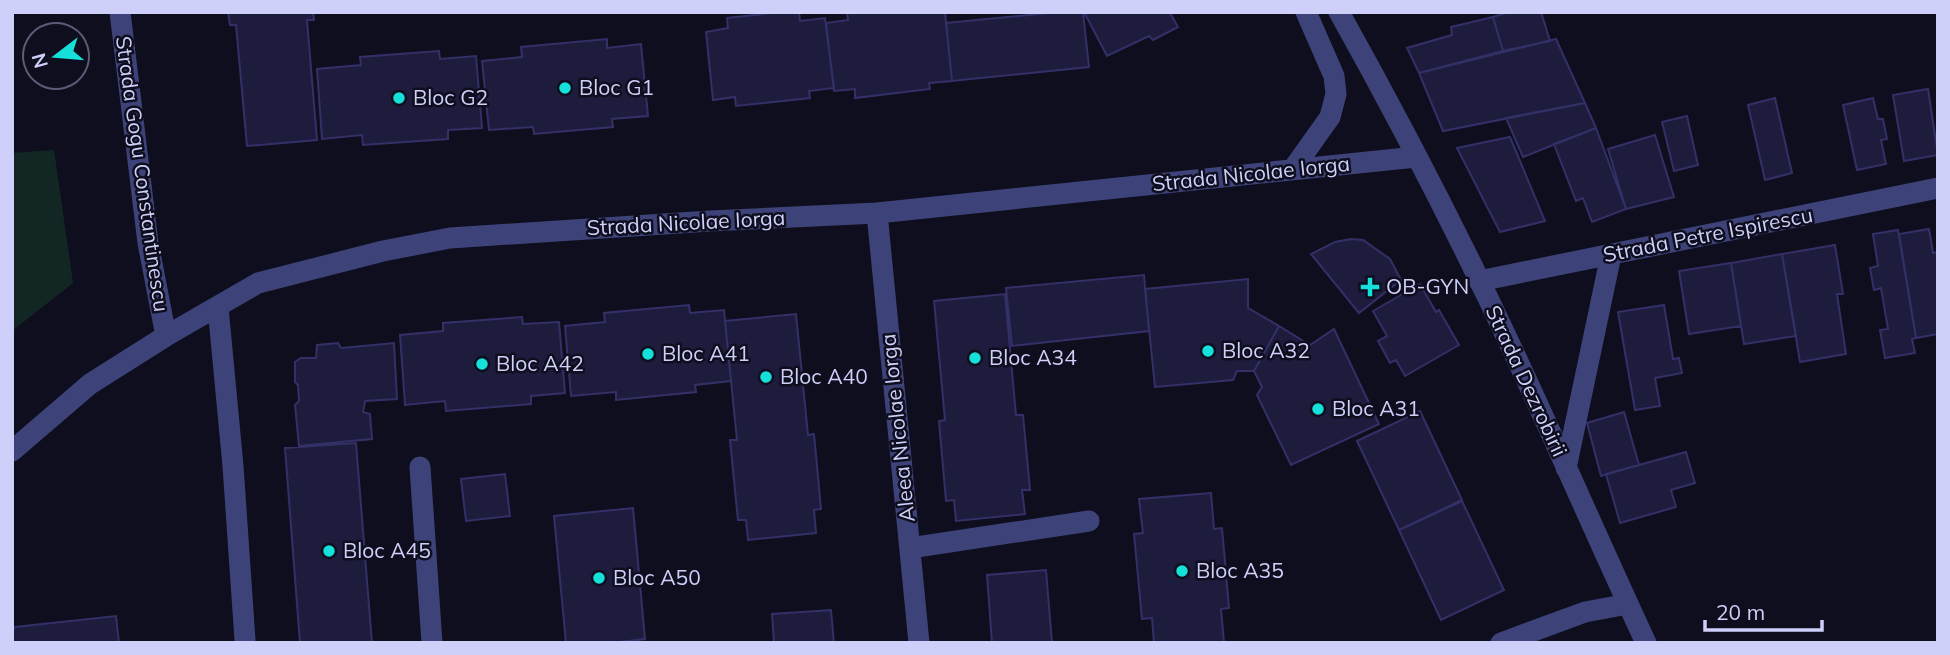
<svg xmlns="http://www.w3.org/2000/svg" width="1950" height="655" font-family="Mulish,sans-serif">
  <rect width="100%" height="100%" fill="#0e0e1e"/>
  <!-- green -->
  <path fill="#122723" d="M54,150L73,283L12,331V153Z"/>
  <!-- building -->
  <path fill="#1e1c3d" stroke="#333067" stroke-width="2" d="M228,12H313L314,20H307L317,140L247,146L236,25H230Z
    M781,12H799L800,21L825,18L834,88L809,91L810,98L736,106L735,97L713,100L706,32L728,28L727,18Z
    M847,12H945L952,81L929,83L930,89L855,98V89L834,91L826,23L848,20Z
    M1060,12H1083L1089,67L952,81L946,23Z
    M1084,12H1171L1170,13L1178,27L1153,40L1149,36L1107,56Z
    M1509,12H1541L1550,41L1503,51L1493,17Z
    M1493,17L1503,51L1419,73L1407,48L1452,35L1451,27Z
    M607,39V48L641,44L648,116L612,119L613,127L534,134L533,127L489,130L482,61L522,57L521,47Z
    M1556,39L1585,103L1443,131L1419,73Z
    M439,51L440,59L476,56L482,128L448,130V139L363,145L362,135L322,139L317,69L361,65L360,57Z
    M1928,89L1938,155L1904,161L1893,95Z
    M1775,98L1792,173L1765,180L1748,105Z
    M1873,98L1878,119H1883L1887,139L1881,140L1886,164L1857,170L1843,105Z
    M1585,103L1596,128L1523,157L1506,118Z
    M1687,116L1698,165L1674,171L1662,122Z
    M1596,128L1626,209L1592,222L1583,198L1576,201L1554,144Z
    M1655,135L1674,197L1626,209L1608,149Z
    M1510,137L1545,221L1500,232L1457,148Z
    M1929,229L1933,253L1938,252V334L1916,338L1899,234Z
    M1898,230L1916,338L1912,339L1915,353L1885,358L1880,330L1888,329L1881,288L1874,290L1870,268L1878,266L1873,234Z
    M1351,239L1363,240L1390,259L1401,280L1359,313L1311,254L1335,242Z
    M1835,245L1843,294H1837L1846,354L1800,362L1782,254Z
    M1782,254L1796,336L1744,344L1731,263Z
    M1731,263L1741,326L1689,334L1679,271Z
    M1144,275L1149,331L1012,346L1006,288Z
    M1248,279V308L1279,326L1254,371H1237L1233,380L1155,387L1145,289Z
    M1420,284L1436,312L1439,310L1459,345L1405,376L1396,360L1390,363L1378,341L1387,336L1373,311Z
    M1005,294L1016,415H1023L1030,490H1022L1025,514L956,521L954,500L946,501L939,421L945,420L934,301Z
    M689,305L690,313L724,310L731,381L695,385L696,392L616,400V392L571,396L565,326L605,322L604,313Z
    M1664,305L1673,359L1679,358L1682,373L1655,378L1660,406L1635,410L1618,312Z
    M796,314L808,435L814,434L821,509L814,510L816,533L748,540L746,520H738L730,440H737L725,321Z
    M522,317L523,324L559,322L565,393L531,396V404L446,411L445,401L405,405L400,335L443,331V323Z
    M1279,326L1310,345L1334,329L1379,424L1291,465L1257,395L1262,387L1254,371Z
    M338,343L341,348L394,343L397,399L365,401L363,412L370,414L372,439L299,446L295,405L299,401L298,385L295,382V362L301,358H316L317,345Z
    M1420,411L1462,500L1399,530L1357,441Z
    M1624,412L1639,465L1601,476L1587,423Z
    M356,443L372,643H300L285,448Z
    M1686,452L1695,483L1671,490L1676,507L1620,523L1606,474Z
    M505,474L510,516L466,521L461,479Z
    M1211,493L1214,529L1222,528L1229,608L1221,609L1224,643H1154L1152,618L1142,619L1134,534L1143,533L1139,499Z
    M1462,501L1504,590L1441,620L1399,530Z
    M633,508L645,639L611,643H566L554,516Z
    M1046,570L1052,643H992L987,575Z
    M831,610L834,643H774L772,614Z
    M116,616L119,643H12V631L15,627Z"/>
  <g fill="none" stroke-linecap="round" stroke-linejoin="round">
    <!-- minor -->
    <path stroke="#3d4378" stroke-width="21" d="M120,12L148,243L166,336
      M1339,12C1401,123 1460,237 1514,353C1559,449 1601,546 1646,643
      M1293,169L1330,117L1336,94L1334,76L1306,12
      M877,213L919,643
      M1479,281L1938,188
      M218,307L233,466L245,640
      M12,451L90,384L166,336L258,283L383,251L450,238L710,221L877,213L1416,157
      M420,467L432,643
      M1566,468L1611,255
      M910,548L1089,521
      M1501,643L1585,612L1628,604"/>
  </g>
  <!-- markers -->
  <g fill="#15e0d9" stroke="#0e0e1e" stroke-width="2.5">
    <circle cx="565" cy="88" r="7"/>
    <circle cx="399" cy="98" r="7"/>
    <path d="M1366.5 276.5h7v7h7v7h-7v7h-7v-7h-7v-7h7z"/>
    <circle cx="1208" cy="351" r="7"/>
    <circle cx="648" cy="354" r="7"/>
    <circle cx="975" cy="358" r="7"/>
    <circle cx="482" cy="364" r="7"/>
    <circle cx="766" cy="377" r="7"/>
    <circle cx="1318" cy="409" r="7"/>
    <circle cx="329" cy="551" r="7"/>
    <circle cx="1182" cy="571" r="7"/>
    <circle cx="599" cy="578" r="7"/>
  </g>
  <g text-anchor="middle" stroke-width="5" stroke-linejoin="round" paint-order="stroke">
    <!-- poi labels -->
    <g font-size="21" fill="#cfd0fa" stroke="#0e0e1e" text-anchor="start">
      <text x="579" y="95">Bloc G1</text>
      <text x="413" y="105">Bloc G2</text>
      <text x="1386" y="294">OB-GYN</text>
      <text x="1222" y="358">Bloc A32</text>
      <text x="662" y="361">Bloc A41</text>
      <text x="989" y="365">Bloc A34</text>
      <text x="496" y="371">Bloc A42</text>
      <text x="780" y="384">Bloc A40</text>
      <text x="1332" y="416">Bloc A31</text>
      <text x="343" y="558">Bloc A45</text>
      <text x="1196" y="578">Bloc A35</text>
      <text x="613" y="585">Bloc A50</text>
    </g>
    <!-- street labels -->
    <g font-size="21" fill="#cfd0fa" stroke="#0e0e1e">
      <text transform="translate(142 174) rotate(82)" y="7">Strada Gogu Constantinescu</text>
      <text transform="translate(1251 174) rotate(-6)" y="7">Strada Nicolae Iorga</text>
      <text transform="translate(686 223) rotate(-3)" y="7">Strada Nicolae Iorga</text>
      <text transform="translate(1708 235) rotate(-11)" y="7">Strada Petre Ispirescu</text>
      <text transform="translate(1526 381) rotate(65)" y="7">Strada Dezrobirii</text>
      <text transform="translate(898 428) rotate(-96)" y="7">Aleea Nicolae Iorga</text>
    </g>
  </g>
  <!-- border -->
  <rect width="1950" height="655" fill="none" stroke="#cfd0fa" stroke-width="28"/>
  <!-- north arrow -->
  <g transform="translate(56 56) rotate(254)"><circle r="33" fill="#0e0e1e" stroke="#5b5c76" stroke-width="2"/>
  <path d="M0-5L12 26L0 18L-12 26Z" fill="#15e0d9"/>
  <text y="-10" font-size="19" font-weight="bold" text-anchor="middle" fill="#cfd0fa">N</text>
  </g>
  <!-- scale -->
  <path d="M1705 620v10h117v-10" fill="none" stroke="#cfd0fa" stroke-width="3.5"/>
  <text x="1716" y="620" font-size="21" fill="#cfd0fa" stroke="#0e0e1e" stroke-width="5" paint-order="stroke">20 m</text>
</svg>
